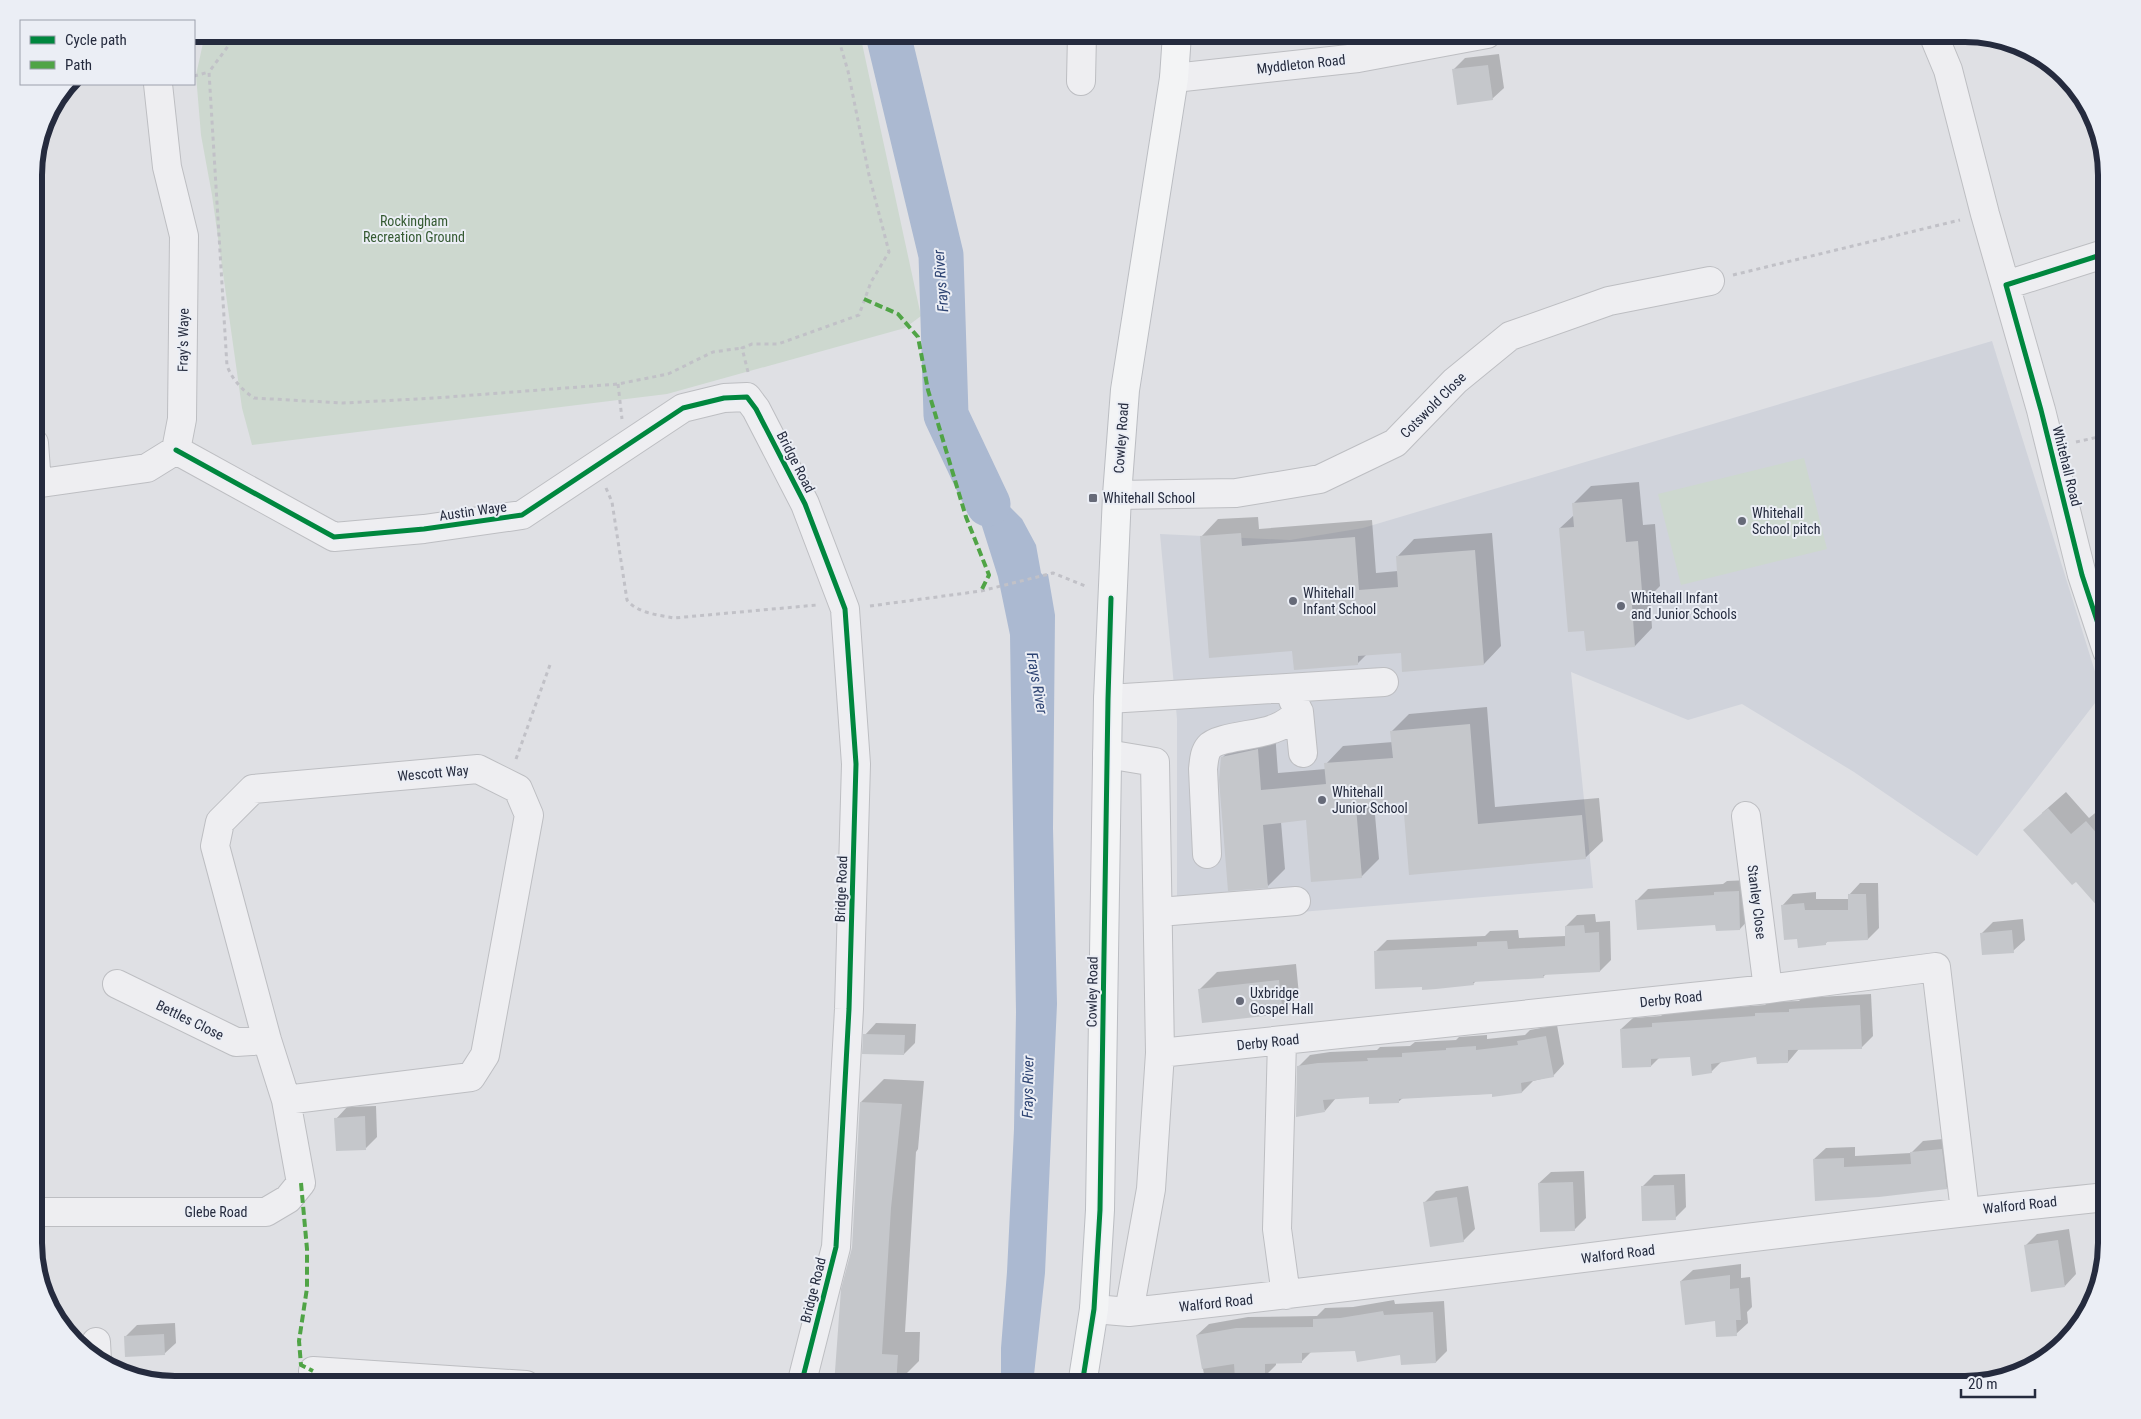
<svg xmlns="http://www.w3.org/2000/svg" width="2141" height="1419" font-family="'Roboto Condensed',sans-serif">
  <rect width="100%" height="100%" fill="#dfe0e4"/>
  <!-- built -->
  <path fill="#d0d3db" d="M1992,341L2102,694L1977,856L1854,772L1742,704L1688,720L1571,672L1593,888L1177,922V719L1160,534L1290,540L1363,528Z"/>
  <!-- green -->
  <path fill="#cdd8cf" d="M205,34H860L921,316L905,328L667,394L252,445L242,408L212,195L201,135L196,75Z
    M1804,458L1827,549L1681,585L1658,494Z"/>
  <!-- water -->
  <path fill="#abb9d1" d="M981,445L1009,506L1022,519L1036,545L1041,573L1043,575L1048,574L1055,615L1053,828L1057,1004L1045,1273L1034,1375L1035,1385H1001V1348L1007,1272L1014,1129L1016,1012L1010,635L998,577L981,523L952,451Z"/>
  <!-- shadow -->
  <path fill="#0003" d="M1499,54L1504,88L1492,99L1453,70L1465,58Z
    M1639,482L1643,525L1655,524L1660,586L1650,596L1652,628L1635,646L1585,629L1560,528L1574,515L1573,504L1591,486Z
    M1258,517L1259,529L1372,520L1376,573L1398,571L1397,557L1414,539L1492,533L1501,646L1484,664L1402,652L1367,654L1358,663L1293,650L1201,537L1218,519Z
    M1487,707L1495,807L1599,798L1603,841L1585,858L1404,801L1374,804L1379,859L1361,877L1307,819L1281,822L1285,869L1268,886L1222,758L1240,740L1275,732L1278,773L1326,769V764L1343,746L1393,742L1392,731L1409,714Z
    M2066,792L2089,818L2105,805L2107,808V899L2099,906L2042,813Z
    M1750,880L1751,917L1740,929L1717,924L1637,900L1648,889L1723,884L1727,881Z
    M1860,883H1878L1879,928L1868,939L1829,940L1825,944L1798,937L1782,906L1793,894L1816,892V899H1849V895Z
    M1595,914L1596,922L1610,921L1611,960L1600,971L1547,973L1543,977L1476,981L1473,984L1423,985L1375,952L1387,940L1485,936L1490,931L1518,930L1519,938L1566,936V926L1577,915Z
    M2023,919L2025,940L2013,951L1982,933L1993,922Z
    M1296,964L1299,995L1282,1013L1199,990L1217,972Z
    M1871,994L1873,1036L1861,1048L1799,1049L1788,1062L1758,1055L1722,1061L1711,1072L1691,1055L1659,1058L1651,1066L1621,1029L1633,1018L1661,1016L1665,1012L1765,1005L1768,1002L1799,1001L1802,998Z
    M876,1023L916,1024L915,1043L904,1054L865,1035Z
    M1557,1025L1564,1064L1553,1076L1533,1081L1522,1092L1403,1098L1398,1102L1370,1096L1336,1098L1325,1111L1298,1067L1310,1055L1330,1052L1377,1050L1380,1047L1410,1046L1415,1042L1456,1040L1459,1037L1487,1035V1039L1525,1035L1530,1030Z
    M884,1079L924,1081L918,1149L916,1152L905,1332H920L919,1361L899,1381L898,1385H836L843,1289L853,1248L861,1102Z
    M376,1106L377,1137L366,1148L336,1119L347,1107Z
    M1953,1138L1958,1176L1946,1188L1816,1199L1814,1159L1826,1148L1855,1147V1156L1911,1153L1923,1141Z
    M1584,1171L1586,1218L1574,1230L1539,1183L1551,1172Z
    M1685,1174L1686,1207L1675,1218L1643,1186L1654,1175Z
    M1468,1186L1475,1229L1463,1241L1424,1203L1436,1191Z
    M2069,1229L2076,1274L2065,1286L2025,1246L2037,1234Z
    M1741,1264V1278L1750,1277L1752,1307L1747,1312L1748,1323L1736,1334L1716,1320L1681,1281L1693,1270Z
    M1394,1300L1395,1304L1444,1301L1447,1351L1436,1362L1402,1353L1356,1350L1311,1352L1301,1362L1276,1363V1365L1265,1376L1205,1380L1197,1335L1209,1324L1248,1317L1317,1316L1325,1308L1353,1307Z
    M175,1323L176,1343L164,1354L126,1336L137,1325Z"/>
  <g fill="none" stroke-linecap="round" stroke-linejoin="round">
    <!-- river -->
    <path stroke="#abb9d1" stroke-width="45" d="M888,34L941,255L946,415L988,504"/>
  </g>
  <!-- building -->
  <path fill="#c5c7cb" d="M1488,65L1493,100L1457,105L1452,69Z
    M1622,499L1626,542L1638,541L1643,604L1632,605L1635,647L1586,651L1584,631L1568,632L1559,528L1574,527L1572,503Z
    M1241,533L1242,546L1355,537L1359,590L1398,587L1396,556L1475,550L1484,665L1402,672L1401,653L1358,656V665L1294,670L1292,651L1209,658L1200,536Z
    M1470,724L1478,824L1582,815L1586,859L1409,875L1403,802L1356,807L1362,878L1311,882L1306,820L1263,825L1268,888L1228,891L1219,780L1221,757L1258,749L1261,790L1326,784L1324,763L1393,758L1390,731Z
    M2048,808L2071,834L2086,821L2107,845V852L2098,860L2107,871V917L2076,882L2072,885L2023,830Z
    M1739,891L1740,930L1716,931L1715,925L1637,930L1635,900L1714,895V892Z
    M1848,894H1866L1868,940L1826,942V945L1798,948L1797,939L1784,940L1781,905L1804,903L1805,910H1848Z
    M1584,925L1585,933L1599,932L1600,972L1543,975L1544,978L1473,982L1474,985L1436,989L1422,990V987L1375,989L1374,951L1477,946V942L1507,941L1508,949L1565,946V926Z
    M2012,930L2014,953L1982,955L1980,933Z
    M1279,980L1283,1014L1202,1023L1198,989Z
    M1860,1005L1862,1049L1788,1050V1063L1757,1064L1756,1057L1711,1064L1712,1073L1692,1076L1690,1057L1651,1059V1067L1622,1068L1620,1029L1652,1027V1023L1755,1016V1013L1789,1012V1009Z
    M863,1034L905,1035L904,1055L862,1054Z
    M1546,1036L1554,1077L1521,1083L1522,1093L1492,1097V1094L1399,1099V1103L1369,1104V1097L1323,1100L1325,1112L1296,1117L1297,1066L1318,1063L1368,1061L1367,1058L1402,1057V1053L1446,1050V1048L1476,1046V1050L1518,1045L1517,1041Z
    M860,1102L902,1104L891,1208L882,1354L898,1355L896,1385L864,1383V1385H834L841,1289L852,1248Z
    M365,1116L366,1150L336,1151L334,1118Z
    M1942,1149L1947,1189L1879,1197L1815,1201L1813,1159L1844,1158V1167L1911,1164L1910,1152Z
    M1573,1182L1575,1231L1540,1232L1538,1183Z
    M1674,1185L1676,1220L1642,1221L1641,1186Z
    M1457,1197L1464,1242L1430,1247L1423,1202Z
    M2058,1240L2065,1287L2031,1292L2024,1245Z
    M1730,1275V1289L1739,1288L1741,1320H1736L1737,1336L1716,1337L1715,1321L1685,1325L1680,1281Z
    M1383,1311L1384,1315L1433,1312L1436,1363L1401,1365L1400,1355L1357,1362L1355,1351L1302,1353V1363L1265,1364V1378L1235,1379L1234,1364L1202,1369L1196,1335L1236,1328L1313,1327V1319L1340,1318Z
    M164,1334L165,1355L125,1357L124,1336Z"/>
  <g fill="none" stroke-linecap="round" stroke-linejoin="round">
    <!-- minor casing -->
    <g stroke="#bdbec2" stroke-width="30">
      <path id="minor" d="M1933,34L1948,70L1985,214L2041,410L2082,575L2107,651
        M1174,78L1358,58L1487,34
        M1081,81L1082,34
        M2006,285L2107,253
        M34,443L37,484
        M176,450L334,537L424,529L522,515L683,408L724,398L747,397L756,409L805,504L845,609L856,764L849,1009L836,1247L801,1385
        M34,484L147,468L176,450L182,419L184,236L167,167L158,84
        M1117,495L1236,493L1320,479L1395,443L1455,381L1510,336L1609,301L1710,281
        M1108,699L1384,682
        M1293,700L1299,712L1303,753
        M1746,816L1768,989
        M1207,854L1203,769C1204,761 1204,753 1209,747C1217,737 1259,735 1273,729C1283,726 1292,719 1299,712
        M1159,912L1296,901
        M117,984L236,1042L267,1040
        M1282,1041L1277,1229L1286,1295
        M1160,1053L1768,989L1936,967L1965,1211
        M34,1212H266L288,1199L301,1183L286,1100L267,1040L215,846L220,822L253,789L478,769L518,789L529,815L485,1055L471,1077L286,1100
        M1094,1309L1129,1312L1151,1189L1160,1053L1155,762L1107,754
        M1129,1312C1455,1277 1780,1230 2107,1197
        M96,1342L97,1361
        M313,1371L526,1385"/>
    </g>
    <!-- major casing -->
    <g stroke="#bbbdc2" stroke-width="30">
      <path id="major" d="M1082,1385L1094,1309L1100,1210L1108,699L1117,495L1125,390L1174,78L1177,34"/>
    </g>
    <!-- path -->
    <path stroke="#c1c1c7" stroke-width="3" stroke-dasharray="4 4" stroke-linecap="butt" d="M237,34L209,72L227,366C233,380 241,389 254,398L343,403L435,398L618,384L668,374L713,352L742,348
      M194,76L209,72
      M1733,275L1960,220
      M748,372L742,348L752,344H778L859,315L871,282L889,252L869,175L848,71L837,34
      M618,384L622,419
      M2076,442L2107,435
      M606,488L612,502L627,600C637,613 658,615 674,618L817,605
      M870,606L981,591L1053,573L1088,587
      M516,759L551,662"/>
    <!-- minor -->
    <use href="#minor" stroke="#eeeef1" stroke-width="28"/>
    <!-- major -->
    <use href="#major" stroke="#f3f4f5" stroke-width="28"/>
    <!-- quiet -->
    <path stroke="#50a446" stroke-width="4" stroke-dasharray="8 4" stroke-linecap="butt" d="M864,299L898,314L918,337L928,390L966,517L989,575L981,591
      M301,1183L307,1249V1288L299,1341L301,1365L313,1371"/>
    <!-- cycleway casing -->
    <g stroke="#ebeef5" stroke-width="8">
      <path id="cycleway" d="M2107,253L2006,285L2041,410L2082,575L2107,651
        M176,450L334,537L424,529L522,515L683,408L724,398L747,397L756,409L805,504L845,609L856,764L849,1009L836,1247L801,1385
        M1082,1385L1094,1309L1100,1210L1108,699L1111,598"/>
    </g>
    <!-- cycleway -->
    <use href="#cycleway" stroke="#00873e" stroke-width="5"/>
  </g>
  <!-- markers -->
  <g fill="#666a78" stroke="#ebeef5" stroke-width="2">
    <rect x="1088" y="493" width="10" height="10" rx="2.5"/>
    <circle cx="1742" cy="521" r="5"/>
    <circle cx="1293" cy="601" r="5"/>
    <circle cx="1621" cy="606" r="5"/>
    <circle cx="1322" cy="800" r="5"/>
    <circle cx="1240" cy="1001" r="5"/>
  </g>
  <g text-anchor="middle" stroke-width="4" stroke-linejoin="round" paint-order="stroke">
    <!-- street labels -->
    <g font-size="14" fill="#252b3e" stroke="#ebeef5">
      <text transform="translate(1301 64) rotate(-6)" y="5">Myddleton Road</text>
      <text transform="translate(183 340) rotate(-89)" y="5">Fray's Waye</text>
      <text transform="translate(1433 405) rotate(-45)" y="5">Cotswold Close</text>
      <text transform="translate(1121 438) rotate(-86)" y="5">Cowley Road</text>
      <text transform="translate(796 462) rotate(63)" y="5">Bridge Road</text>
      <text transform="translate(2067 466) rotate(76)" y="5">Whitehall Road</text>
      <text transform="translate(473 511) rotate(-8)" y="5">Austin Waye</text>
      <text transform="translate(433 773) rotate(-5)" y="5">Wescott Way</text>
      <text transform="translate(841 889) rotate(-88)" y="5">Bridge Road</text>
      <text transform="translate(1757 902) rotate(83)" y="5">Stanley Close</text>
      <text transform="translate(1092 992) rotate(-89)" y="5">Cowley Road</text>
      <text transform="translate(1671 999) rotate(-6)" y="5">Derby Road</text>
      <text transform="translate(190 1020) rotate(26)" y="5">Bettles Close</text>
      <text transform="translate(1268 1042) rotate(-6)" y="5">Derby Road</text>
      <text transform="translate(2020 1205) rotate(-6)" y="5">Walford Road</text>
      <text x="216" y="1217">Glebe Road</text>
      <text transform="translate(1618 1254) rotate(-7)" y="5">Walford Road</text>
      <text transform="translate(813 1290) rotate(-76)" y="5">Bridge Road</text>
      <text transform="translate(1216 1303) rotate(-6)" y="5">Walford Road</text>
    </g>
    <!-- park labels -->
    <g font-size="14" fill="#355a32" stroke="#ebeef5">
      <text x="414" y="226">Rockingham<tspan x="414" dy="16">Recreation Ground</tspan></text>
    </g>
    <!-- poi labels -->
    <g font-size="14" fill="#252b3e" stroke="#ebeef5" text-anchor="start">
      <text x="1103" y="503">Whitehall School</text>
      <text x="1752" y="518">Whitehall<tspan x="1752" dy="16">School pitch</tspan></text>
      <text x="1303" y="598">Whitehall<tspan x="1303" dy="16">Infant School</tspan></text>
      <text x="1631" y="603">Whitehall Infant<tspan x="1631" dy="16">and Junior Schools</tspan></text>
      <text x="1332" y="797">Whitehall<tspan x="1332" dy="16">Junior School</tspan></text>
      <text x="1250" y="998">Uxbridge<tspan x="1250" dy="16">Gospel Hall</tspan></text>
    </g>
    <!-- water labels -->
    <g font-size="15" font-style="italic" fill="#2e4473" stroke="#ebeef5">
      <text transform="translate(941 281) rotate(-94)" y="5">Frays River</text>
      <text transform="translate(1037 683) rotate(80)" y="5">Frays River</text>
      <text transform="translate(1028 1087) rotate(-89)" y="5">Frays River</text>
    </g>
  </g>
  <!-- crop -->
  <path d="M0 0H2141V1419H0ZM175 42H1965A133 133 0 0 1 2098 175V1243A133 133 0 0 1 1965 1376H175A133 133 0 0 1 42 1243V175A133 133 0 0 1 175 42Z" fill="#ebeef5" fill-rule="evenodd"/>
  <path fill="none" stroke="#252b3e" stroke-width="6" d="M175 42H1965A133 133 0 0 1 2098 175V1243A133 133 0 0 1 1965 1376H175A133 133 0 0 1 42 1243V175A133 133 0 0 1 175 42Z"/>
  <!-- legend -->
  <rect x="20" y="20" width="175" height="65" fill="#ebeef5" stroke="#9ca0ac"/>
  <rect x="30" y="36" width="25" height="8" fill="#00873e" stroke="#9ca0ac"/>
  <text x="65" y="45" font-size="15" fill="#252b3e">Cycle path</text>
  <rect x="30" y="61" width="25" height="8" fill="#50a446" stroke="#9ca0ac"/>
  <text x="65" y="70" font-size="15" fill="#252b3e">Path</text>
  <!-- scale -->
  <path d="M1961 1389v8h74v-8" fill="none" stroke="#252b3e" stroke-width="2.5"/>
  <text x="1968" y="1389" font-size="15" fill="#252b3e" stroke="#ebeef5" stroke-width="4" paint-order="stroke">20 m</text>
</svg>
